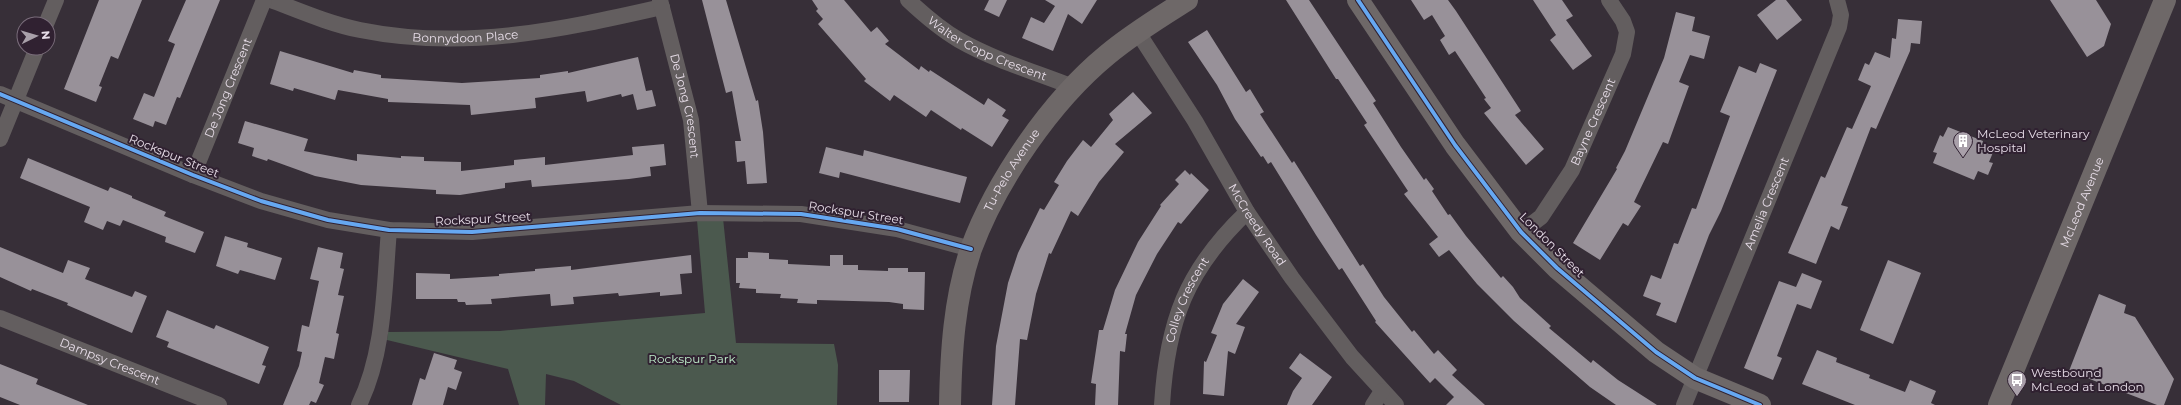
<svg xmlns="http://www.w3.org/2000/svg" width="2181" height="405" font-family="Montserrat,sans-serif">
  <rect width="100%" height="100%" fill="#372f38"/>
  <!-- green -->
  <path fill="#4b594e" d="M723,218L736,343L834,344L838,365L837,405H621L574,381L546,374L545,405H519L508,369L387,340L388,332L500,331L705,313L697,220Z"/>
  <!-- building -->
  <path fill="#989199" d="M99,0H142L118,59L111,56L99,86L102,87L96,102L64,89Z
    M186,0H220L180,98L177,97L166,125L155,121L153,127L133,119L144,93L154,97L175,44L168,41Z
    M702,0H726L756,101L758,100L763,132L767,183L747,184L745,161L737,162L735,141H741L732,91L726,93Z
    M812,0H844L871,32L877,27L889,41L885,44L919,70L921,66L929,72L930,70L984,105L988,98L1006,110L1002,116L1009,120L992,147L962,128L961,130L931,110L926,117L894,95L890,101L864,81L866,79L818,24L823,19L816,11L818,9Z
    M989,0H1007L999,17L984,10Z
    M1045,0H1097L1082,24L1068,14L1053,51L1022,38L1031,17L1044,23L1055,6Z
    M1286,0H1309L1376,101L1373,103L1401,147L1424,180L1426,178L1434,189L1432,191L1448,215L1450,214L1466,236L1501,278L1503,276L1513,287L1520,298L1551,326L1549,328L1591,363L1593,360L1618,380L1657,405H1616L1590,387L1514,321L1477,284L1449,250L1439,257L1429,244L1438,237L1404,194L1408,191L1364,125L1367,123L1338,79H1336Z
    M1411,0H1448L1456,11L1521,111L1515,115L1544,149L1526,165L1484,113L1491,108L1484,99L1486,98L1455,51L1449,55L1440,40L1445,36L1432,15L1424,20Z
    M1533,0H1562L1573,16L1566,20L1592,56L1573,70L1550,40L1556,35Z
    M1776,0H1786L1802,20L1777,40L1757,15Z
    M2050,0H2096L2111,24L2104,46L2087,57Z
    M1676,12L1695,17L1692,31L1710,36L1704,59L1690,55L1679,82L1689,86L1668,144L1663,142L1634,202L1641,206L1628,226L1623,223L1600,260L1573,243L1617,169L1616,168L1625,151L1664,58Z
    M1898,19L1922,21L1920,44L1911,43L1910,51L1876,129L1871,127L1841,205L1848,207L1839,230L1831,226L1816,264L1788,253L1821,176L1825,178L1847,127L1852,129L1871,86L1858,80L1865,63L1869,65L1875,52L1890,58L1892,38L1896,39Z
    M1207,30L1246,92L1250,89L1264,112L1260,114L1292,163L1294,161L1360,266L1363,264L1384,297L1412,332L1414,330L1434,354L1438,350L1457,370L1452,375L1485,405H1446L1454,397L1435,378L1430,383L1375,322L1376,321L1342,268L1339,270L1316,235L1271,162L1268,164L1263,156L1261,157L1235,119L1217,85L1188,42Z
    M280,51L353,73L354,70L381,75V78L462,83L540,78V75L568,71V73L638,57L646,91L652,90L656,106L637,110L633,94L622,97L621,94L587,102L585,91L535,98L536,108L471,115L470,105L388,102V99L338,90L335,100L294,88L293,91L270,84Z
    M1760,63L1777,70L1721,211L1709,235L1676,323L1656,315L1661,303L1643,296L1651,275L1661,279L1674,243L1678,244L1692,208L1696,209L1730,116L1720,112L1739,66L1756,73Z
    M1133,92L1152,113L1115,144L1124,152L1099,182L1078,216L1071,211L1051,254L1049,253L1036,294L1027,340L1020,339L1015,405H992L996,346L1008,283L1018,253L1040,208L1044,210L1059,185L1054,182L1067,161L1083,140L1091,147L1113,120L1109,114Z
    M245,121L308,139L304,151L357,161V154L401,158V156L424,157V161L461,162V171L514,165V160L545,157V165L633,155L632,147L664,144L666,165L650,167L651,176L629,179L532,187L531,180L505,183V188L460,195L436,194V190L361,185L315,176L268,159L267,161L252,156L254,148L238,143Z
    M1948,127L1983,141L1982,145L1994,150L1989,162L1993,163L1988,175L1978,171L1974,180L1933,163L1937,153L1933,152L1940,135L1943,137Z
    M826,147L863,156L864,150L967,177L960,203L840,172L839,178L819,173Z
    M28,158L108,191L110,187L132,196V198L166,212L164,216L204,232L195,253L165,242L166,237L123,220L120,226L107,221L103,230L84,222L90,207L20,178Z
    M1185,170L1190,175L1191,173L1209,190L1181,224L1178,222L1157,254L1136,295L1125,334H1127L1125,352L1120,351L1118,405H1095L1096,384L1091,383L1099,330H1103L1115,290L1138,242L1161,206L1160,205L1179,184L1175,180Z
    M225,236L248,243L247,247L282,258L275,280L240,270L238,274L216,266Z
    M0,247L63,273L68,260L90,268L85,279L132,297L135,291L147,296L132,333L67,305L68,303L32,289L31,291L0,277Z
    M318,247L343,253L340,268L344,269L338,295L344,296L336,333L339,334L334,359L325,357L319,383L324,385L316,403L311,401L309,405H283L299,366L302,352L297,351L302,325L309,327L319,281L310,279Z
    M748,252L769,253V259L788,260V264L830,266V255H843V265H858V270L888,271V268H908V272H925L924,310L903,309V304L889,302L817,300V304L797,303L798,299L780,298L781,294L756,293V289L739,288L740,283H736V258H748Z
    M691,255L692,273L680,274L682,294L660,296V292L619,296L618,293L573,297L574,304L551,306L550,294L491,299L492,304L466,305L465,302H458L457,299H416V273L450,274V279L499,276V274L535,271V269L571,266V270Z
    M1888,260L1921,273L1893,344L1860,330Z
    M1802,273L1822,281L1811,309L1797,304L1777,356L1782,358L1773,380L1744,368L1779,281L1796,287Z
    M1243,279L1259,292L1236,324L1245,327L1235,354L1228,351L1224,396L1203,394L1204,361L1206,362L1217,335L1211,333L1223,304Z
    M2099,294L2126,305L2124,313L2135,317L2174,379L2164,405H2157L2069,371Z
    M167,310L214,329L216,325L269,347L262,365L266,366L259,384L167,347L169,342L156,337Z
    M1817,350L1837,358L1836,362L1870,375L1869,378L1905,392L1910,380L1936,391L1931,403L1935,405H1855L1802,384Z
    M434,353L457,360L454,369L462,372L456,390L448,387L443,405H412L420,378L425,380Z
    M1300,353L1332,377L1312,405H1287L1293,391L1302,378L1289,368Z
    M0,364L38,379L36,384L88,405H20L0,397Z
    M879,370H910L909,402H879Z"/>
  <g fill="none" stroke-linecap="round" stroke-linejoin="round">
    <!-- street -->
    <g stroke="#635e5f" stroke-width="16">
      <path id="s1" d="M271,0C300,11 330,24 360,30C464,51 561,30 662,7"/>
      <path id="s2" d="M660,0L691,120L700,213"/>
      <path id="s3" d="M908,0C924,15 940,29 959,40C994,60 1035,72 1073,87"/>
      <path d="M46,24L56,0"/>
      <path id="s4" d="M1137,31L1195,121L1247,212L1292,278L1352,357L1396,405"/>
      <path d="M0,94L193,175L261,201L328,220L389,230L472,232L700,213L801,214L897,229L971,249"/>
      <path d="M0,139L37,48"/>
      <path id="s5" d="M193,175L264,0"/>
      <path id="s6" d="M1521,232L1541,217L1572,170L1623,54L1627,32L1623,21L1609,0"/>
      <path id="s7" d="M0,318L219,405"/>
      <path d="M359,405C385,352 384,288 389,230"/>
      <path id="s8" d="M1162,405C1167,322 1186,270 1247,212"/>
      <path d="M1373,405L1382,391"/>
      <path id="s9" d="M1684,405L1839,27L1841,15L1837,0"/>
    </g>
    <!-- secondary -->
    <g stroke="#6e6868" stroke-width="22">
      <path d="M1358,0L1455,145L1521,232L1557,268L1656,352L1695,378L1760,405"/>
      <path id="s10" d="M950,405C951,353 954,299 971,249C996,181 1051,101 1107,55C1132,34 1160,17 1187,0"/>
      <path id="s11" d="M1999,405L2165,0"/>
    </g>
    <!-- cycleway casing -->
    <g stroke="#302131" stroke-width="6">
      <path id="cycleway" d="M1358,0L1455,145L1521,232L1557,268L1656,352L1695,378L1760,405
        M0,94L193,175L261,201L328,220L389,230L472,232L700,213L801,214L897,229L971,249"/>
    </g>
    <!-- cycleway -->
    <use href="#cycleway" stroke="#66a8f1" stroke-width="4"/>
  </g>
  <!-- icons -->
  <defs>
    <g id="building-pin" transform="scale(1)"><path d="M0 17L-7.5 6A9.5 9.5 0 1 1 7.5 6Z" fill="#a9a0aa" stroke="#302131"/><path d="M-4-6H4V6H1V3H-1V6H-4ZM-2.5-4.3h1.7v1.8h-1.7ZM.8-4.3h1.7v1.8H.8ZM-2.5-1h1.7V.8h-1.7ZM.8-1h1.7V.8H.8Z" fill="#fff"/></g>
    <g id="bus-pin" transform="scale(1)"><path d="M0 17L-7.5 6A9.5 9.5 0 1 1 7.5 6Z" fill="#a9a0aa" stroke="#302131"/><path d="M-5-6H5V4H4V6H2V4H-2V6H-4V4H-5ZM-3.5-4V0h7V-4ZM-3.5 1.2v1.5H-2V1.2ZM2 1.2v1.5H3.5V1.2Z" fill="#fff"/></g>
  </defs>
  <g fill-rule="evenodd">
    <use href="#building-pin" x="1963" y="141"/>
    <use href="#bus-pin" x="2017" y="380"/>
  </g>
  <g text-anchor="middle" stroke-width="4" stroke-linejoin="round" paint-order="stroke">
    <!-- street labels -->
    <g font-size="12" fill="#e7dde8" stroke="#302131">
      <text dy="4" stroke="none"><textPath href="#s1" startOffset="200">Bonnydoon Place</textPath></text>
      <text dy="4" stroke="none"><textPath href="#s3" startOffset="94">Walter Copp Crescent</textPath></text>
      <text dy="4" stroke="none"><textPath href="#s5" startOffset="94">De Jong Crescent</textPath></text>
      <text dy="4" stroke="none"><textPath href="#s2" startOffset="109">De Jong Crescent</textPath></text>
      <text dy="4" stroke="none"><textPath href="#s6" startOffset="134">Bayne Crescent</textPath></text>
      <text transform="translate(174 156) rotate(22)" y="4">Rockspur Street</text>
      <text dy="4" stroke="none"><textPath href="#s10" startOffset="247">Tu-Pelo Avenue</textPath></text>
      <text dy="4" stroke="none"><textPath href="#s9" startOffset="218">Amelia Crescent</textPath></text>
      <text dy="4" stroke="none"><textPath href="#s11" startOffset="219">McLeod Avenue</textPath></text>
      <text transform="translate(856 213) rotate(9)" y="4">Rockspur Street</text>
      <text transform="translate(483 219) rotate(-3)" y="4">Rockspur Street</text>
      <text dy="4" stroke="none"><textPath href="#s4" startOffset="228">McCreedy Road</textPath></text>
      <text transform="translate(1552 245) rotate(45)" y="4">London Street</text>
      <text dy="4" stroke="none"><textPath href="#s8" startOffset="109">Colley Crescent</textPath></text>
      <text dy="4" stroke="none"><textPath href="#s7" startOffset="118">Dampsy Crescent</textPath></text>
    </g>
    <!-- poi labels -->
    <g font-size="12" fill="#e7dde8" stroke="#302131" text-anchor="start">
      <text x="1977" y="138">McLeod Veterinary<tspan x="1977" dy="14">Hospital</tspan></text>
      <text x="2031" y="377">Westbound<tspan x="2031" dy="14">McLeod at London</tspan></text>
    </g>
    <!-- park labels -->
    <g font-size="12" fill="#beeeca" stroke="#302131">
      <text x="692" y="363">Rockspur Park</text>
    </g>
  </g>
  <!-- north arrow -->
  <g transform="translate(36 36) rotate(85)"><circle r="19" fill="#302131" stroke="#796c7a"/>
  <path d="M0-3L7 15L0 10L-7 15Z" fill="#a9a0aa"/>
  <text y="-6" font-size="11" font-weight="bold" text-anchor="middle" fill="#e7dde8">N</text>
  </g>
</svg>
